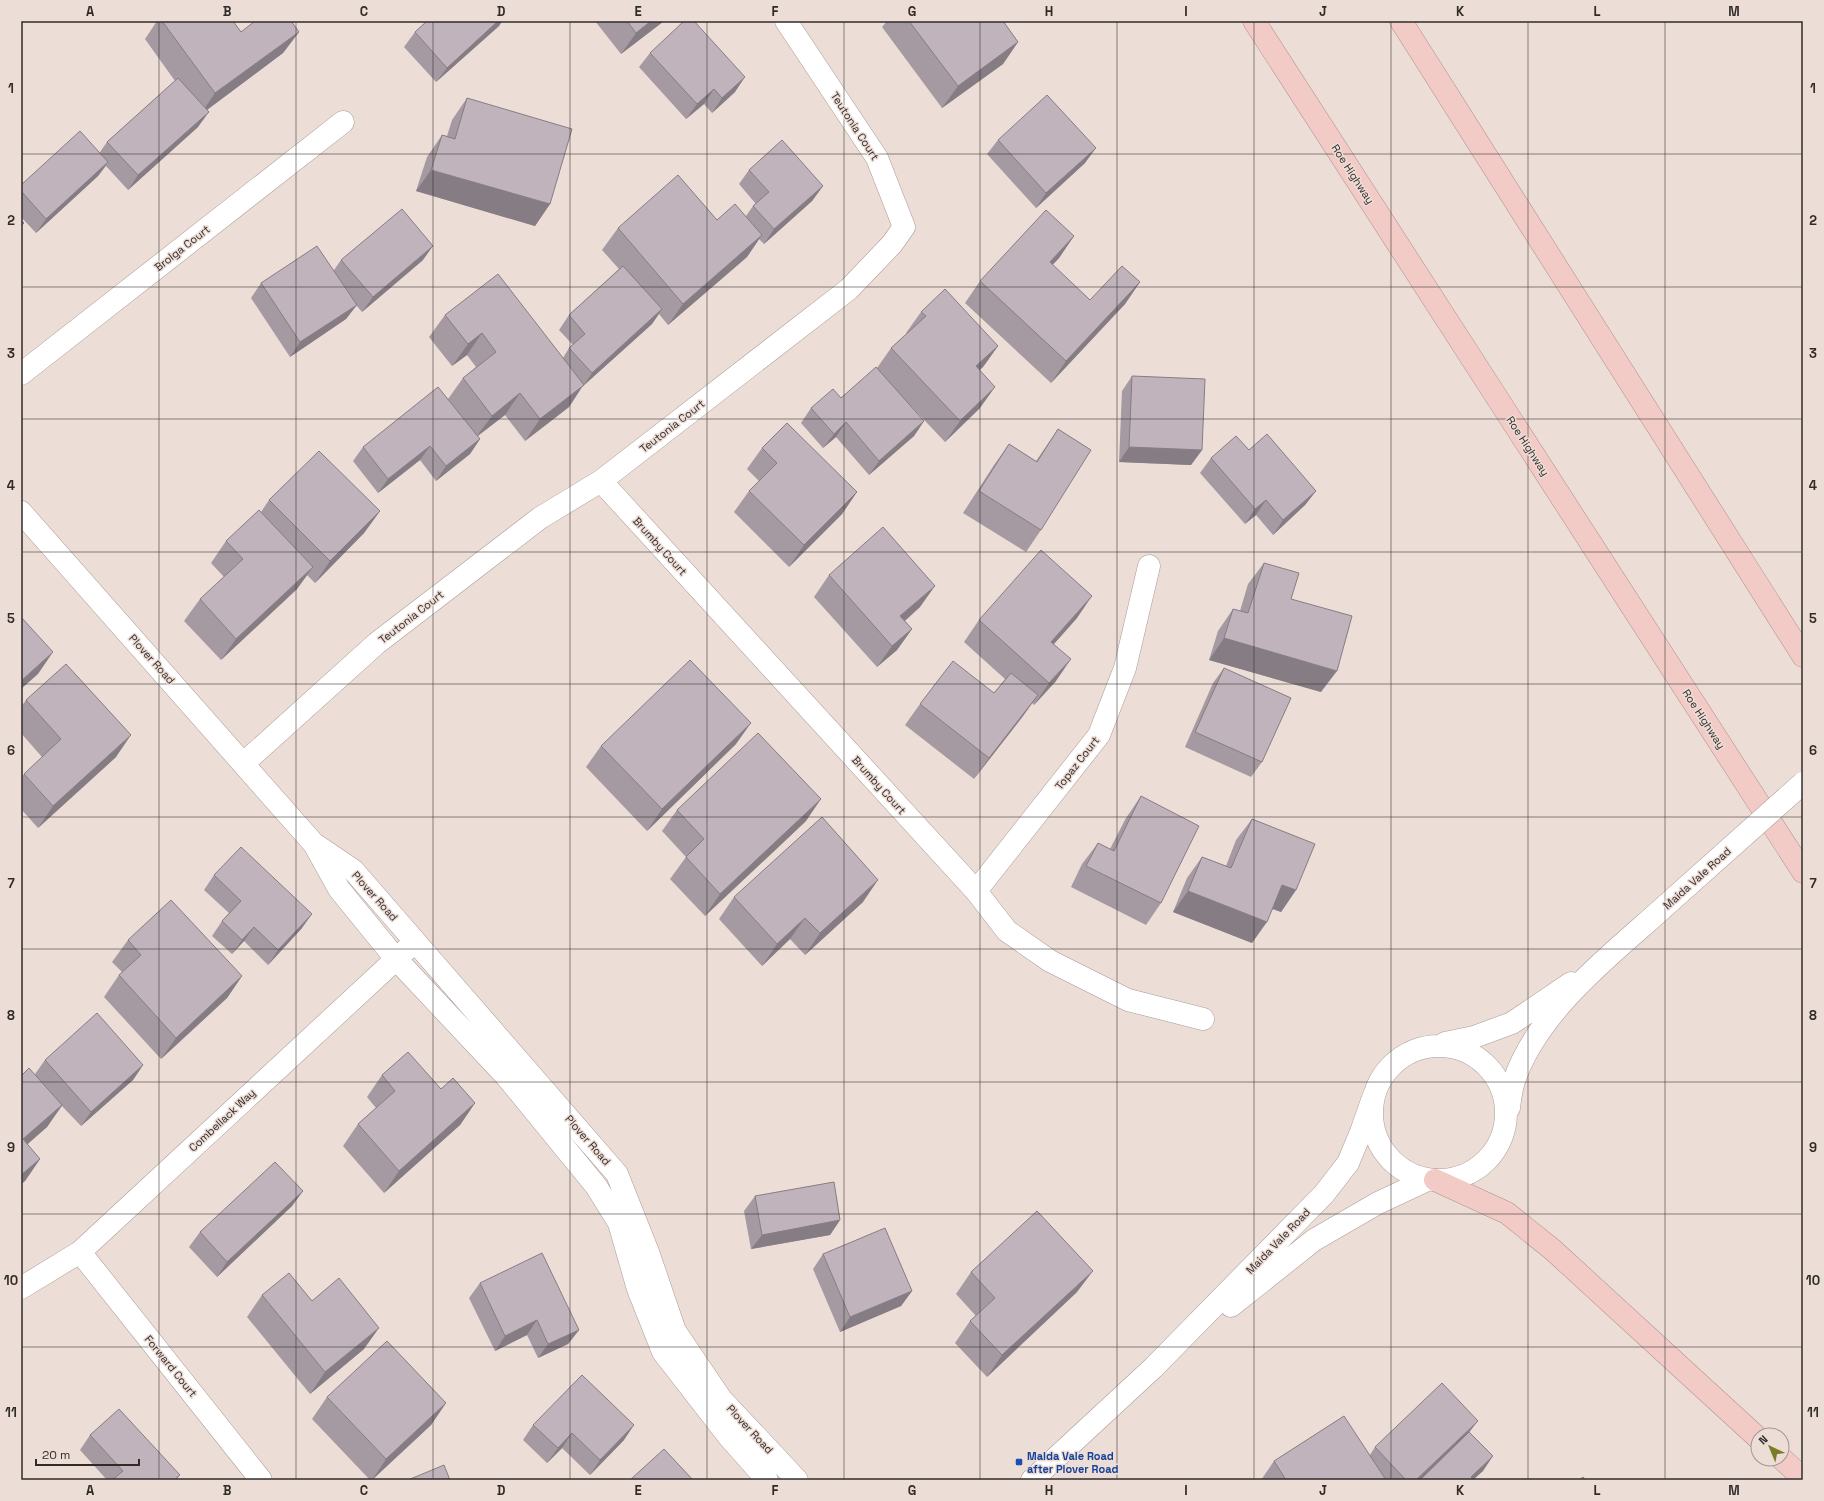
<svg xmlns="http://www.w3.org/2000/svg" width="1824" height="1501" font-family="'Space Grotesk',sans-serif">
  <rect width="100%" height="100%" fill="#edddd7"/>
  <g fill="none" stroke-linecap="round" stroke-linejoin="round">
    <!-- street casing -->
    <g stroke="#ab9c97" stroke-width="23">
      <path id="street" d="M21,374L343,122
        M601,481L976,891L1007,931L1050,961L1128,1000L1203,1019
        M21,512L314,844L339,889L396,959L506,1076L596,1186L619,1223L638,1289L663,1352L729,1437L767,1480
        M244,763L377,643L540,518L601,481L849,289L892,244L904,227L877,158L786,21
        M316,845L353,870L617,1174L648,1252L675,1331L721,1399L797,1480
        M976,891L1099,735L1125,668L1149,566
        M80,1252L261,1480
        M21,1288L80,1252L407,949"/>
    </g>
    <!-- secondary casing -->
    <g stroke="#ab9c97" stroke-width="23">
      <path id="secondary" d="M1445,1043L1474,1037L1512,1023L1571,983
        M1372 1113a67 67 0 1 1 134 0a67 67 0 1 1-134 0Z
        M1509,1108C1510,1100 1511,1090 1514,1081C1535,1018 1597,966 1645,924
        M1231,1306L1314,1240L1378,1203L1427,1180
        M1032,1480L1153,1368L1324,1194L1348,1163L1361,1132L1374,1095"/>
    </g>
    <!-- highway casing -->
    <g stroke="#ae928f" stroke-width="23">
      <path id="highway" d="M1254,21L1803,872
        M1401,21L1803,656
        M1435,1180L1507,1213L1553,1250L1758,1438
        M1782,1459L1803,1478"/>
    </g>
    <!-- street -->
    <use href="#street" stroke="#fff" stroke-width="22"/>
    <!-- secondary -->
    <use href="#secondary" stroke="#fff" stroke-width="22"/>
    <!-- highway -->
    <use href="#highway" stroke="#f2cac6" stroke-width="22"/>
    <!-- secondary-bridge casing -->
    <g stroke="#ab9c97" stroke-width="23" stroke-linecap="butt">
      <path id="secondary-bridge" d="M1645,924L1803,783"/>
    </g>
    <!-- secondary-bridge -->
    <use href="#secondary-bridge" stroke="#fff" stroke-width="22"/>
  </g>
  <!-- wall -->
  <path fill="#a59aa2" d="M157,21H233L241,32H299L283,53L207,110L198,127L128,190L106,166L98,176L36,233L21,217V185L100,152L107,142L175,81L145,39Z
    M427,21H502L499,26L436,82L404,47L415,32Z
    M595,21H664L621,54Z
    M887,21H1003L1018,42L1003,64L942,108L882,27Z
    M650,53L735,92L712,113L704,104L686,119L639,67Z
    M467,98L550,204L535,226L416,191L427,157L442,135L447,136L452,120Z
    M998,140L1085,163L1036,208L987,154Z
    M749,170L823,186L812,201L764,244L759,239L747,257L668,325L659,314L652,324L582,387L569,407L525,441L505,415L478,436L480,439L470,454L436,481L420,460L378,493L353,461L363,447L448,399L463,378L476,367L467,355L452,366L429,337L445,315L563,358L569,348L573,345L559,330L569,315L619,269L602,250L618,228L717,220L746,216L753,206L756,204L739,184Z
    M1074,236L1059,258L1052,265L1090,300L1140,282L1125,304L1051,383L965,303L980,281Z
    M341,260H423L362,312L356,305L346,319L290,357L251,298L261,283L334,270Z
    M921,312L998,346L983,367L979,370L980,408L945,442L912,407L924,421L914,436L869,475L836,437L823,448L801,423L811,408L841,398L877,368L891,348L907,334L906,333Z
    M1132,376L1202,450L1191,465L1119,462L1122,391Z
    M1058,429L1041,530L1026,552L963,513L994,465L1009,444L1036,461Z
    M762,448L857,492L842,514L789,567L734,512L749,491L759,481L747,469Z
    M1211,458L1316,491L1305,505L1273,535L1256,515L1245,524L1200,473Z
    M269,500L380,511L364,533L315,583L307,575L297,589L221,660L184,621L200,599L224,577L211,563L226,541L261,512Z
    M1264,563L1321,692L1209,660L1218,631L1233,609L1240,611L1248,584Z
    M829,575L920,607L905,621L912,629L897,650L877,667L814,597Z
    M1077,618L1054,644L1056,681L1034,705L1032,703L1023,716L974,779L905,725L920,704L994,693L1005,679L964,642L979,620Z
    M1224,668L1262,762L1251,777L1185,747L1213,683Z
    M26,700L116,757L38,828L21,809V778L24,774L42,757L21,733V707Z
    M736,744L647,831L586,767L601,746Z
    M1141,796L1161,903L1146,925L1071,887L1082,864L1098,843L1110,849L1126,818Z
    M677,810L806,821L705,916L670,879L686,857L662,831Z
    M1252,819L1296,890L1281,912L1273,909L1252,943L1173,912L1187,878L1202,857L1226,866L1236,840Z
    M214,875L302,928L268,965L244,941L232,954L212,936L222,921L229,913L204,890Z
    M734,897L863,902L805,955L790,939L762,966L719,919Z
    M128,940L242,976L227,998L161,1059L104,997L119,975L122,972L112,962Z
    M45,1060L143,1065L133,1080L81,1126L62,1106L47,1127L27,1144L40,1159L25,1181L21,1184L35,1074Z
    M382,1075L441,1089L475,1103L460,1125L384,1193L343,1146L358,1124L376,1108L367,1097Z
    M303,1191L292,1206L217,1277L189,1247L200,1232Z
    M755,1196L840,1220L830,1235L751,1249L744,1211Z
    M823,1254L912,1291L901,1306L840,1332L813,1269Z
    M971,1272L1077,1292L987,1377L955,1343L970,1321L976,1316L956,1294Z
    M480,1283L579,1330L568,1344L538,1358L527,1335L495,1351L469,1298Z
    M262,1295L312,1301L364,1349L310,1394L247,1317Z
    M327,1397L446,1403L431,1425L372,1480H370L312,1419Z
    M533,1425L624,1440L590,1475L562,1448L547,1463L523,1440Z
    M1469,1432L1483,1471L1473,1479L1474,1480H1261L1274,1461L1370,1455L1375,1447Z
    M90,1435L180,1475L176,1480H107L80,1450Z"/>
  <!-- shaded-wall -->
  <path fill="#867d84" d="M498,21H502L499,26L436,82L447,68Z
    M651,21H664L621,54L636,33Z
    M299,32L283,53L200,115L215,93Z
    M1018,42L1003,64L942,108L958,86Z
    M745,77L735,92L712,113L722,98Z
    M714,89L704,104L686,119L697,104Z
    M209,112L198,127L128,190L138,175Z
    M1096,148L1085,163L1036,208L1046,193Z
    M108,162L98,176L36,233L46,219Z
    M431,170L550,204L535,226L416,191Z
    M823,186L812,201L764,244L774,229Z
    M762,235L747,257L668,325L683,304Z
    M1074,236L1059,258L1035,284L1050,262Z
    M433,246L423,260L362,312L373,297Z
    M1140,282L1125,304L1051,383L1066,361Z
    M357,305L346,319L290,357L300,342Z
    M662,309L652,324L582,387L569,407L525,441L540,419L583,386L592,373Z
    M482,333L467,355L452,366L468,344Z
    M998,346L983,367L961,388L976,366Z
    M995,387L980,408L945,442L960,421Z
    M520,393L505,415L476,437L492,416Z
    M924,421L914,436L869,475L879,461Z
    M846,422L836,437L823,448L834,434Z
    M480,439L470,454L436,481L446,466Z
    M430,446L420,460L378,493L388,479Z
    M1129,447L1202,450L1191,465L1119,462Z
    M1316,491L1305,505L1273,535L1283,520Z
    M857,492L842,514L789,567L804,545Z
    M1266,500L1256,515L1245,524L1255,509Z
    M380,511L364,533L315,583L330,561Z
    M313,567L297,589L221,660L236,639Z
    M935,586L920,607L885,638L900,616Z
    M1092,596L1077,618L1036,664L1051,642Z
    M912,629L897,650L877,667L892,646Z
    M1224,638L1337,671L1321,692L1209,660Z
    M53,652L38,674L21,689V681Z
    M1071,659L1056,681L1034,705L1049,683Z
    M1038,695L1023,716L974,779L989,758Z
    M751,723L736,744L647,831L662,809Z
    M131,735L116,757L38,828L53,806Z
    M821,799L806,821L705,916L720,894Z
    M878,880L863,902L805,955L820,933Z
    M1282,885L1296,890L1281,912L1267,907Z
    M1188,891L1267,922L1252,943L1173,912Z
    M312,914L302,928L268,965L278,950Z
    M805,918L790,939L762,966L777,944Z
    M254,927L244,941L232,954L242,940Z
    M242,976L227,998L161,1059L176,1038Z
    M143,1065L133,1080L81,1126L91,1112Z
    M475,1103L460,1125L384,1193L399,1171Z
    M62,1105L47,1127L21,1150L23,1139Z
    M40,1159L25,1181L21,1184V1175Z
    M303,1191L292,1206L217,1277L227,1262Z
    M840,1220L830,1235L751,1249L762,1235Z
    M1093,1271L1077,1292L987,1377L1002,1355Z
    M912,1291L901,1306L840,1332L850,1317Z
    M537,1320L527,1335L495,1351L505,1336Z
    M379,1328L364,1349L310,1394L325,1372Z
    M579,1330L568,1344L538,1358L548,1344Z
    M446,1403L431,1425L372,1480L386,1459Z
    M1478,1421L1467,1435L1421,1480H1416Z
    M634,1425L624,1440L590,1475L600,1460Z
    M572,1433L562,1448L547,1463L558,1448Z
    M1493,1456L1483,1471L1473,1480L1471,1477Z"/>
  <!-- building -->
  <path fill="#c0b3bc" stroke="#867d84" d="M162,21H233L241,32L255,21H291L299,32L215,93Z
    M427,21H498L447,68L415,32Z
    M627,21H651L636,33Z
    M684,21H694L745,77L722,98L714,89L697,104L650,53Z
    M909,21H1003L1018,42L958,86Z
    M178,78L209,112L138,175L107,142Z
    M1047,95L1096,148L1046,193L998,140Z
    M467,98L572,129L550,204L431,170L442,135L455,139Z
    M80,131L108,162L46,219L21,191V185Z
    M782,140L823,186L774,229L753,206L769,192L749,170Z
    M678,175L717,220L735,204L762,235L683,304L618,228Z
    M402,209L433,246L373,297L341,260Z
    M1046,210L1074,236L1050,262L1090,300L1122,266L1140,282L1066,361L980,281Z
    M21,220L24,223L21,226Z
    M317,246L357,305L300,342L261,283Z
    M623,266L662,309L592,373L569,348L585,334L569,315Z
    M498,274L584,385L540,419L520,393L492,416L463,378L496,352L482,333L468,344L445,315Z
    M945,289L998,346L976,366L995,387L960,421L891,348L926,316L921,312Z
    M876,367L924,421L879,461L846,422L834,434L811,408L833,389L841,398Z
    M1132,376L1205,379L1202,450L1129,447Z
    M438,387L480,439L446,466L430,446L388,479L363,447Z
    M787,423L857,492L804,545L749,491L777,463L762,448Z
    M1058,429L1091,450L1041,530L979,491L1009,444L1037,462Z
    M1267,434L1316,491L1283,520L1266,500L1255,509L1211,458L1236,436L1249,450Z
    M319,451L380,511L330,561L269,500Z
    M259,510L313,567L236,639L200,599L243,559L226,541Z
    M883,527L935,586L900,616L912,629L892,646L829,575Z
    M1041,550L1092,596L1051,642L1071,659L1049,683L979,620Z
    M1264,563L1299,573L1291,599L1352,616L1337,671L1224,638L1233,609L1248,613Z
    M21,617L53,652L21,681Z
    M690,660L751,723L662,809L601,746Z
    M953,661L994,693L1011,673L1038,695L989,758L920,704Z
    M66,664L131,735L53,806L24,774L61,739L26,700Z
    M1224,668L1291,698L1262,762L1195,732Z
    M758,733L821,799L720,894L686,857L704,839L677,810Z
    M1141,796L1199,826L1161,903L1086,866L1098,843L1114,851Z
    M822,817L878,880L820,933L805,918L777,944L734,897Z
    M1252,819L1315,844L1296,890L1282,885L1267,922L1188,891L1202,857L1231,868Z
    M241,847L312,914L278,950L254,927L242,940L222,921L241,901L214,875Z
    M171,900L242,976L176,1038L119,975L141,955L128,940Z
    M97,1013L143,1065L91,1112L45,1060Z
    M408,1052L441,1089L453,1078L475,1103L399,1171L358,1124L395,1091L382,1075Z
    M29,1068L62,1105L23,1139L40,1159L21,1175V1076Z
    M275,1162L303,1191L227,1262L200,1232Z
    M834,1182L840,1220L762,1235L755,1196Z
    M1037,1211L1093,1271L1002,1355L970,1321L995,1298L971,1272Z
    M885,1228L912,1291L850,1317L823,1254Z
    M542,1253L579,1330L548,1344L537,1320L505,1336L480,1283Z
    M289,1273L312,1301L339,1278L379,1328L325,1372L262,1295Z
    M387,1341L446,1403L386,1459L327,1397Z
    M582,1375L634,1425L600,1460L572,1433L558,1448L533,1425Z
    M1442,1383L1478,1421L1416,1480H1406L1375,1447Z
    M119,1409L180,1475L174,1480H112L123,1471L90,1435Z
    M1344,1416L1386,1480H1286L1274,1461Z
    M1469,1432L1493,1456L1471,1477L1474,1480H1420Z
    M664,1449L693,1480H630Z
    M444,1465L450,1480H408Z
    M1583,1477L1586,1480H1579Z"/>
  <!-- grid -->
  <path fill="none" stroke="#312b28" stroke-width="1" stroke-opacity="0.55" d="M159,21V1480M296,21V1480M433,21V1480M570,21V1480M707,21V1480M844,21V1480M980,21V1480M1117,21V1480M1254,21V1480M1391,21V1480M1528,21V1480M1665,21V1480M21,154H1803M21,287H1803M21,419H1803M21,552H1803M21,684H1803M21,817H1803M21,949H1803M21,1082H1803M21,1214H1803M21,1347H1803"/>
  <!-- markers -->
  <rect fill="#1a4fb4" stroke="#edddd7" stroke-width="1.5" x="1015" y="1458" width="8" height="8" rx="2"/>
  <g text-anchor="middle" stroke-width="3" stroke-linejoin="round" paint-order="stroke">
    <!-- street labels -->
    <g font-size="11" fill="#312b28" stroke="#edddd7">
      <text transform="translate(855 126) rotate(57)" y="4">Teutonia Court</text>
      <text transform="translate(1353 174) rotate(57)" y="4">Roe Highway</text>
      <text transform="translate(182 248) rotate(-38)" y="4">Brolga Court</text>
      <text transform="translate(672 426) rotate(-38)" y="4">Teutonia Court</text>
      <text transform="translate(1528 446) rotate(57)" y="4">Roe Highway</text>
      <text transform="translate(660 546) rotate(48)" y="4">Brumby Court</text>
      <text transform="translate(411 617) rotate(-38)" y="4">Teutonia Court</text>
      <text transform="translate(152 659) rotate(48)" y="4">Plover Road</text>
      <text transform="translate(1704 719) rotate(57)" y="4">Roe Highway</text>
      <text transform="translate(1077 763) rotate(-52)" y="4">Topaz Court</text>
      <text transform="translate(879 785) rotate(48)" y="4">Brumby Court</text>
      <text transform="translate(1697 878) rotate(-42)" y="4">Maida Vale Road</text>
      <text transform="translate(375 896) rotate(48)" y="4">Plover Road</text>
      <text transform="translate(222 1120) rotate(-43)" y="4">Combellack Way</text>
      <text transform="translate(588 1140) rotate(49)" y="4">Plover Road</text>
      <text transform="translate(1278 1241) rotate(-46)" y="4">Maida Vale Road</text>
      <text transform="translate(171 1366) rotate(51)" y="4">Forward Court</text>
      <text transform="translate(750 1429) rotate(47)" y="4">Plover Road</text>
    </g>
    <!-- transit labels -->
    <g font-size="11" font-weight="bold" fill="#164399" stroke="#edddd7" text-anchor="start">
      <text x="1027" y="1460">Maida Vale Road<tspan x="1027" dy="13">after Plover Road</tspan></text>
    </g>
  </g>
  <!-- border -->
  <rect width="1824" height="1501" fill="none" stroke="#edddd7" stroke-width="44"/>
  <!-- north arrow -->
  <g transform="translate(1770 1447) rotate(316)"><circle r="19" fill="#edddd7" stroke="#a29691"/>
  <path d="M0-3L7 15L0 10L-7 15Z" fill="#7a7d26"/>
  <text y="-6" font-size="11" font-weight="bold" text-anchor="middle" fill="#312b28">N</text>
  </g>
  <!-- scale -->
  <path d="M36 1459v6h103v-6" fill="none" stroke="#312b28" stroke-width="2"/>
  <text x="42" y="1459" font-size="12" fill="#312b28" stroke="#edddd7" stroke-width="3" paint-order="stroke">20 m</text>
  <rect x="22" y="22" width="1780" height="1457" fill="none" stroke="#312b28" stroke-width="1.5"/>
  <g font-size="13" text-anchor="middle" font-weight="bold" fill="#312b28">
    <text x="90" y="16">A</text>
    <text x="227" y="16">B</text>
    <text x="364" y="16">C</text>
    <text x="501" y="16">D</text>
    <text x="638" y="16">E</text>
    <text x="775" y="16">F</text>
    <text x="912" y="16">G</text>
    <text x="1049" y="16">H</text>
    <text x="1186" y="16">I</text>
    <text x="1323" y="16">J</text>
    <text x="1460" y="16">K</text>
    <text x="1597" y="16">L</text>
    <text x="1734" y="16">M</text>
    <text x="11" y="93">1</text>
    <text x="1813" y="93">1</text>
    <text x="11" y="225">2</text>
    <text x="1813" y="225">2</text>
    <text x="11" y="358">3</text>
    <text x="1813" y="358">3</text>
    <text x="11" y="490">4</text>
    <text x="1813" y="490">4</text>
    <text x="11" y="623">5</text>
    <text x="1813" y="623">5</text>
    <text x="11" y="755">6</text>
    <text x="1813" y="755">6</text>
    <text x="11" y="888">7</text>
    <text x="1813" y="888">7</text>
    <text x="11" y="1020">8</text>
    <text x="1813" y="1020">8</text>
    <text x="11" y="1152">9</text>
    <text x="1813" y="1152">9</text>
    <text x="11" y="1285">10</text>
    <text x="1813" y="1285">10</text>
    <text x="11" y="1417">11</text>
    <text x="1813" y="1417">11</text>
    <text x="90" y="1495">A</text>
    <text x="227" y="1495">B</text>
    <text x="364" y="1495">C</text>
    <text x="501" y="1495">D</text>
    <text x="638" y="1495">E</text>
    <text x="775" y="1495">F</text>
    <text x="912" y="1495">G</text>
    <text x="1049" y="1495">H</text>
    <text x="1186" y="1495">I</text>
    <text x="1323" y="1495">J</text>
    <text x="1460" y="1495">K</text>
    <text x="1597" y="1495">L</text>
    <text x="1734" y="1495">M</text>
  </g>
</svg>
